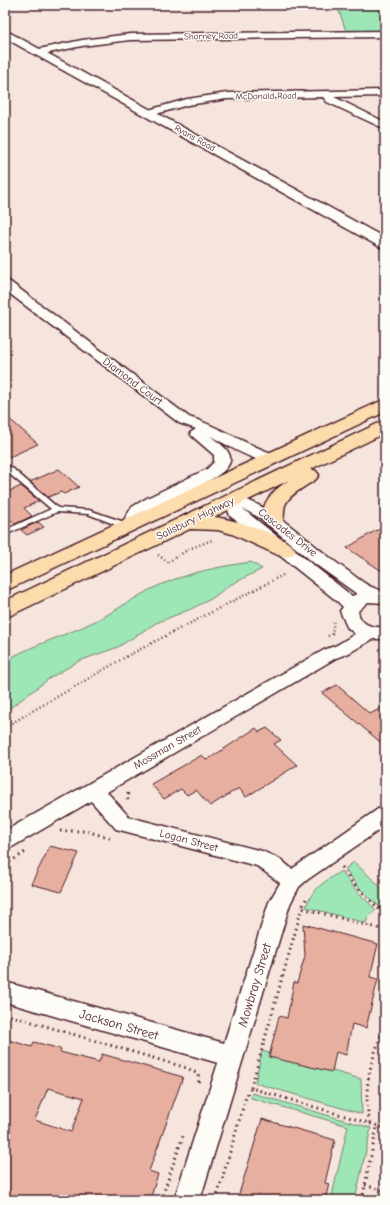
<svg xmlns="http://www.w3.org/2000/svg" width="390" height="1205" font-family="'Comic Neue',sans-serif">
  <rect width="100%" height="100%" fill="#f6e5dd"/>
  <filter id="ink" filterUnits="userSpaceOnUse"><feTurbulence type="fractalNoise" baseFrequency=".025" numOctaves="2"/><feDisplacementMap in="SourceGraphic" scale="8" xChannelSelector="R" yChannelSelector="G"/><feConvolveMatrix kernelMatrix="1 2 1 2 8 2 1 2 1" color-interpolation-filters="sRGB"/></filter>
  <g filter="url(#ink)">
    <!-- green -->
    <path fill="#9de6b5" stroke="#748270" d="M337,5H385V34H347Z
      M251,562L262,569L230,585L211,599L191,609L156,623L118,647L79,661L50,678L5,712V661C32,645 62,637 91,623C111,614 129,601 149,590C182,574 215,567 251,562Z
      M354,862L385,891V912L359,888L346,870V868Z
      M341,871L355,889L376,910L368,917L366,923L306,907C311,889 326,881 341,871Z
      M262,1051L361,1079L362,1114L255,1083Z
      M252,1093L371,1128L355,1200H331L348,1126L251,1098Z"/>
    <!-- building -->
    <path fill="#e7af9f" stroke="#4a1f2b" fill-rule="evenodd" d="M5,415L38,444L5,459Z
      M59,469L79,487L64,494L61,492L48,497L30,482Z
      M21,486L39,501L24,508L32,516L15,524L7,516L5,517V489L8,492Z
      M38,522L44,527L27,535L21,530Z
      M385,527V573L347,548L373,532Z
      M337,685L370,714L385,706V746L322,693Z
      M256,728L259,732L267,728L281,740L274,744L297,765L246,797L239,788L210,806L196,790L187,795L181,789L164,799L151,784L202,755L207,760Z
      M50,846L79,853L61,892L31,884Z
      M303,924L378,944L370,977L378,979L366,1028L352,1024L346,1055L336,1052L332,1072L269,1057L279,1016L287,1018L294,982L297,983L305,956Z
      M5,1039L32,1047L34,1042L61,1049L60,1052L99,1062L102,1054L183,1077L149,1171L158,1174L150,1200H5ZM48,1088L84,1098L71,1132L35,1120Z
      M262,1119L335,1140L325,1183L329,1184L325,1200H248L238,1197Z"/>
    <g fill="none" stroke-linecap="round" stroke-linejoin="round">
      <!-- service casing -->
      <g stroke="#4a1f2b" stroke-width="3">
        <path id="service" d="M8,467H11L58,508L89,510L130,524L131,526L127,528H124L88,514L57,512L5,535V530L51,509L7,472H5V468Z"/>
      </g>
      <!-- minor casing -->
      <g stroke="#4a1f2b" stroke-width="3">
        <path id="minor" d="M385,31V37L130,40L82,46L39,55L34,52L39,49L82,40L130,34Z
          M385,90V96L334,97L385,122V129L327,102L323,97L227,99L188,105L149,116L144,113L145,111L187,99L227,93Z
          M5,280L9,281L189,417C220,427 246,445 277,455L280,458L277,461C259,466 226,444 210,436C218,442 235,452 229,464C220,483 162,498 144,514C140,518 137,525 134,530L128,531L122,530L120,526L132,507L147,498L207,469L214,462V455L192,436L190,433L196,429L179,423L5,290Z
          M233,495C277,507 310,545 348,571C360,580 370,589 385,591V603L368,602L358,611C360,625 372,628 385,627V639H373L349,653L336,658L107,792L129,817L262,851L280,859L292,869L378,809L385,807V826L307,880L299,887L290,904L200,1200H174L218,1063L5,1002V982L224,1043L269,902L280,883L257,866L116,829L91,801L12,847L5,849V831L324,650L337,645L355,634L347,627L340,611L343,607L337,601L230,516L225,500L227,497ZM243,509L260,518L315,564L357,594L352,596Z"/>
      </g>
      <!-- tertiary casing -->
      <g stroke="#4a1f2b" stroke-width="3">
        <path id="tertiary" d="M5,30L385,238V249L380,247L5,38Z"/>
      </g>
      <!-- primary casing -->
      <g stroke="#4a1f2b" stroke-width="3">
        <path id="primary" d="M385,399V412L5,591V575Z
          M385,420V433L311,469L316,471L319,475L316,479C307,486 291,493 286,503C282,510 286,518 281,525L274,527L267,525C255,506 275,489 289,480L214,517C233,519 286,535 296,550L292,555L285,557L278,555L232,534L218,530L190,529L5,618V601Z"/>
      </g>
      <!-- path-far2 -->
      <path stroke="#4a1f2b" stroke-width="1.5" stroke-dasharray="0.5 2" stroke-linecap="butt" d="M370,5L385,16"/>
      <!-- path-far1 -->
      <path stroke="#4a1f2b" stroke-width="2.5" stroke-dasharray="1 3" stroke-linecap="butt" d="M158,555L168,562L189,549L212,540
        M328,636L332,634L334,622
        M5,727L129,655L285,574"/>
      <!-- path -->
      <path stroke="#4a1f2b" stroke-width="3" stroke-dasharray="1.5 4" stroke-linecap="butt" d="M128,800L127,796L130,790
        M60,831H86L110,838
        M5,865L27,851
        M342,867L352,882L385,915
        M306,899L302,908L385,930
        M5,1014L187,1068L198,1074L199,1086
        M251,1088L302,908
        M370,1123C362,1088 371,1059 385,1027
        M365,1185L385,1191
        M161,1200L183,1136
        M216,1200L246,1097L251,1088L385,1128
        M362,1200L377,1126"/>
      <!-- service -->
      <use href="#service" fill="#fdfcf7" fill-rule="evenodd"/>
      <!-- minor -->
      <use href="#minor" fill="#fdfcf7" fill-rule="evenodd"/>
      <!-- tertiary -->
      <use href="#tertiary" fill="#fdfcf7" fill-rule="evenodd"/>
      <!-- primary -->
      <use href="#primary" fill="#fcdcac" fill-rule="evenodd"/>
    </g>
  </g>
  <g text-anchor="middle" stroke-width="3" stroke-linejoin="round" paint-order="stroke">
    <!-- far-street labels -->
    <g font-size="9" fill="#4a1f2b" stroke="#fdfcf7">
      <text transform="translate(211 36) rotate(-1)" y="3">Shorney Road</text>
      <text transform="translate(266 96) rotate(-1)" y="3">McDonald Road</text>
      <text transform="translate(195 138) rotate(29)" y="3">Ryans Road</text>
    </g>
    <!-- street labels -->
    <g font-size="11" fill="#4a1f2b" stroke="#fdfcf7">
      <text transform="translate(133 381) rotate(37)" y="4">Diamond Court</text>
      <text transform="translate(195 518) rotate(-26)" y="4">Salisbury Highway</text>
      <text transform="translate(288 532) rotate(38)" y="4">Cascades Drive</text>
      <text transform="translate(167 747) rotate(-30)" y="4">Mossman Street</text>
      <text transform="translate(189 840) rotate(15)" y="4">Logan Street</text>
    </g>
    <!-- near-street labels -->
    <g font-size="13" fill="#4a1f2b" stroke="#fdfcf7">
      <text transform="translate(254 985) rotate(-73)" y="5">Mowbray Street</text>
      <text transform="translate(119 1024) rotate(16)" y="5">Jackson Street</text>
    </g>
  </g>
  <!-- margin -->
  <rect width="390" height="1205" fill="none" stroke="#fdfcf7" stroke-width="20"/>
  <rect x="10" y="10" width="370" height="1185" fill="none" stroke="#4a1f2b" stroke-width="1.5" filter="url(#ink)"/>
</svg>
